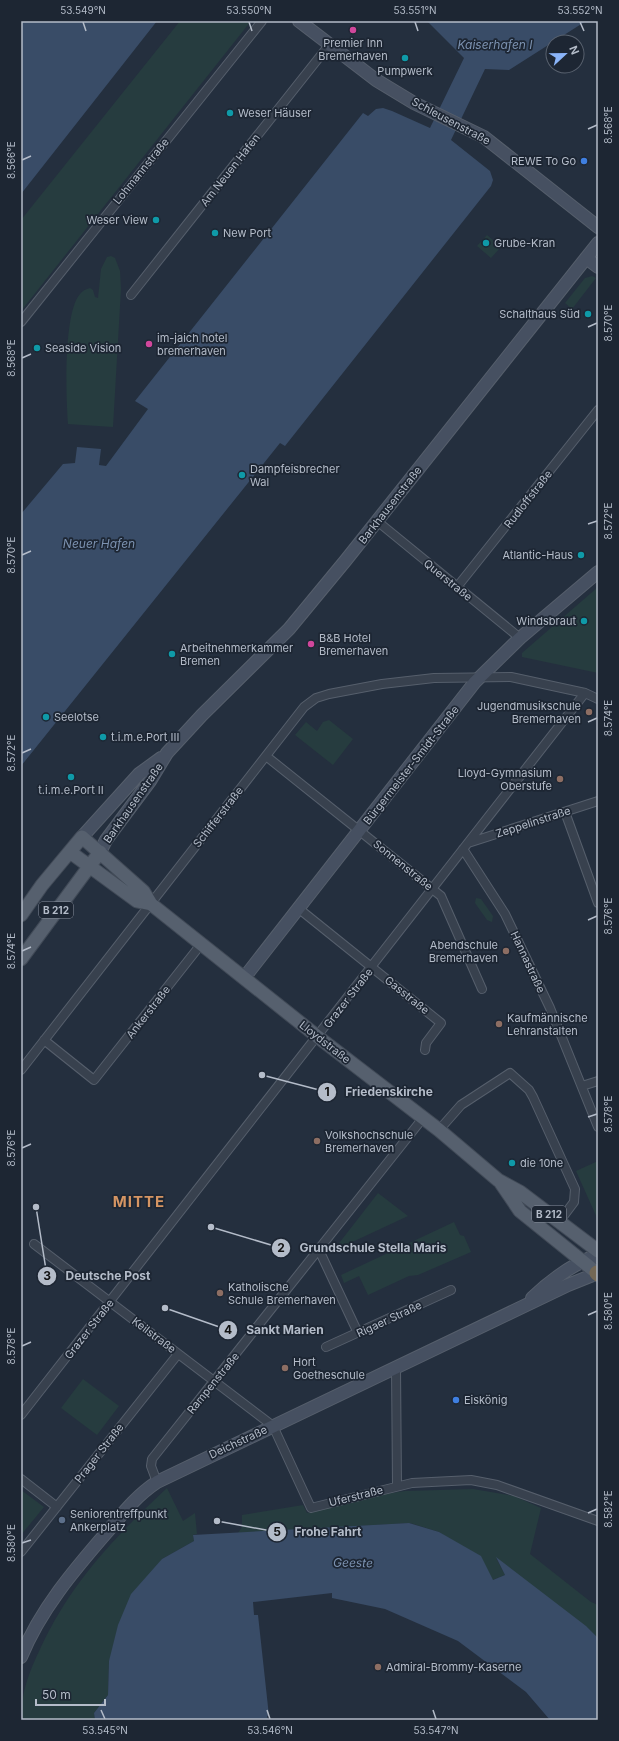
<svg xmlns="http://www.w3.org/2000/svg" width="619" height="1741" font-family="Inter,sans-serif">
  <rect width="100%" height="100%" fill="#242f3e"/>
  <!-- green -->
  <path fill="#263c3f" d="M180,21H251L21,311V220Z
    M487,235L501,247L491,258L477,246Z
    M111,256L115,258L120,271L121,289L113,427L68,424C66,399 63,313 80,294C82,291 86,289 90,288L93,290L95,297L98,298L101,269L107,257Z
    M592,276L596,278L572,309L565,303L585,278Z
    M598,587V673L522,657V653Z
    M329,720L353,739L333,765L295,735L306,722L317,731L323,722Z
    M476,898L481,899L493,916L492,922L487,920L475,903Z
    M598,1161V1220L576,1171Z
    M378,1193L408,1216L333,1251Z
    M454,1222L460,1235L464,1236L471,1252L418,1275L409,1276L368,1295L359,1276L344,1283L341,1275Z
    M83,1379L119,1406L97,1435L61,1408Z
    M167,1488L183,1521L195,1513L197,1534L193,1535L194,1541L162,1559L109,1661L108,1695L94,1713L95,1720H21C21,1692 29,1672 41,1647C72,1581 115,1537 167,1488Z
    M473,1489L514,1496L541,1508L530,1554L591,1602L598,1605V1638L496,1558L505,1575L493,1580L439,1532L410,1523L238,1533L242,1527V1515L303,1505L307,1513L372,1496L405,1491Z
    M21,1490L44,1507L21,1535Z"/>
  <!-- water -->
  <path fill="#394c67" d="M21,21H157L21,194Z
    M427,21H586L509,70L485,69L451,140L490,171L493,180L491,186L285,446L280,443L21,766V514L63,464L75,463L77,447L101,449L99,465L106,466L148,409L135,401L363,113L368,116L376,109L383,108L392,111L430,128L464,58Z
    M409,1523L439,1532L481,1556L493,1580L505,1575L496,1557L586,1626L598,1638V1720H550L526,1692L458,1641L385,1609L332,1598V1593L253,1602L254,1615H258L269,1716H267L268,1720H95L94,1713L108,1695L109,1661L118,1625L131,1594L162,1559L194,1541L193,1535Z"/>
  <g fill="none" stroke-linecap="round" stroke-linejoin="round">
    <!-- street casing -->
    <g stroke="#565f6c" stroke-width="10">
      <path id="street" d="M131,295L329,45
        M21,322L262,21
        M377,521L520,638
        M457,587L598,410
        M266,756L441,896L482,989
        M565,812L598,903
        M468,843L598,801
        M463,849L505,914L550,1008L598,1127
        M298,908L441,1023L426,1043L425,1050
        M44,1040L94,1080L202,943
        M21,1070L304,707L316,698L329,694L382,684L434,678L511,677L585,693L598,699
        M582,1086L598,1081
        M439,1130L461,1105L510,1073L529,1090L533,1097L575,1189L574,1202L559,1222
        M34,1244L273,1426L311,1508L412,1483L471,1480L497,1485L598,1521
        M319,1250L358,1333
        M326,1347L451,1290
        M396,1367L397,1486
        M21,1415L585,693
        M21,1479L57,1507
        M157,1482L151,1466L152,1459L423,1118
        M21,1552L178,1354"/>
    </g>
    <!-- secondary casing -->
    <g stroke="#565f6c" stroke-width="14">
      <path id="secondary" d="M299,21L376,80L414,103L484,137L598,227
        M586,258L598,267
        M82,837L139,774L161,758
        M100,852L106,840L150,781L167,753L202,715L289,629L346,560L598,243
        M244,978L475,682L520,638L598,572
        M532,1298C550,1281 574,1263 598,1255
        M21,1657C40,1610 74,1570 107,1532C123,1513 136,1496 157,1482L568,1285L598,1273"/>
    </g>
    <!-- primary casing -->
    <g stroke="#414a57" stroke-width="15">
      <path id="primary" d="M70,852L137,901L151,904
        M21,915L42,885L82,837L143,891L151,904L318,1037L439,1130L498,1180L520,1192L598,1251
        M21,959L100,852
        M501,1183L520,1211L597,1273"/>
    </g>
    <!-- highway casing -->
    <g stroke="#434c59" stroke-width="17">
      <path id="highway" d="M597,1273L598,1274"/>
    </g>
    <!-- street -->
    <use href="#street" stroke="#38414e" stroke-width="8"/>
    <!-- secondary -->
    <use href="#secondary" stroke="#465061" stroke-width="12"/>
    <!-- primary -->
    <use href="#primary" stroke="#56606e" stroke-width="13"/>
    <!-- highway -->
    <use href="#highway" stroke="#746855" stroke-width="15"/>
  </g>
  <!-- ticks -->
  <path fill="none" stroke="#b4bcc9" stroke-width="1.5" d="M83,22L86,31M249,22L252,31M415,22L418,31M580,22L584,31M588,129L597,125M22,160L31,156M588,327L597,323M22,358L31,354M588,524L597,521M22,555L31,551M588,722L597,718M22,753L31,749M588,920L597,916M22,951L31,947M588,1117L597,1114M22,1148L31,1144M588,1315L597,1311M22,1346L31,1342M588,1513L597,1509M22,1543L31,1540M101,1710L105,1719M267,1710L270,1719M433,1710L436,1719"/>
  <!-- markers -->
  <g fill="#d1479c" stroke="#1d2633" stroke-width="1.5">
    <circle cx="353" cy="30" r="4"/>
    <circle cx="149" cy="344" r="4"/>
    <circle cx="311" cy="644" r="4"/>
  </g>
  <g fill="#0f9aa8" stroke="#1d2633" stroke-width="1.5">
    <circle cx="405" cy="58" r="4"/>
    <circle cx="230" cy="113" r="4"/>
    <circle cx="156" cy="220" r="4"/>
    <circle cx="215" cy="233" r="4"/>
    <circle cx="486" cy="243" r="4"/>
    <circle cx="588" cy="314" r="4"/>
    <circle cx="37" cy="348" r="4"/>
    <circle cx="242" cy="475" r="4"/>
    <circle cx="581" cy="555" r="4"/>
    <circle cx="584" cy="621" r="4"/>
    <circle cx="172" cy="654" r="4"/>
    <circle cx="46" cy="717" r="4"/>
    <circle cx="103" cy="737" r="4"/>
    <circle cx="71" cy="777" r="4"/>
    <circle cx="512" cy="1163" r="4"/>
  </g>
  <g fill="#3f7fe0" stroke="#1d2633" stroke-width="1.5">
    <circle cx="584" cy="161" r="4"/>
    <circle cx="456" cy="1400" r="4"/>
  </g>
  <g fill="#8d6e63" stroke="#1d2633" stroke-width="1.5">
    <circle cx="589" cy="712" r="4"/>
    <circle cx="560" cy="779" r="4"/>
    <circle cx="506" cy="951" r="4"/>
    <circle cx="499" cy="1024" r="4"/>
    <circle cx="317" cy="1141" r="4"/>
    <circle cx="220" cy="1293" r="4"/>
    <circle cx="285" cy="1368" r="4"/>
    <circle cx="378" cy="1667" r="4"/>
  </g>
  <circle fill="#5c6f8a" stroke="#1d2633" stroke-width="1.5" cx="62" cy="1520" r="4"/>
  <g text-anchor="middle" stroke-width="3.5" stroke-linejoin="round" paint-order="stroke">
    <!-- shield labels -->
    <g fill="#1d2633" stroke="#878f9c" stroke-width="1">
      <rect x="39" y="902" width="34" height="16" rx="3"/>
      <rect x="532" y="1206" width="34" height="16" rx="3"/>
    </g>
    <g font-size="10" font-weight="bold" fill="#b4bcc9">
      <text x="56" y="914">B 212</text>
      <text x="549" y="1218">B 212</text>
    </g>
    <!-- poi labels -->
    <g font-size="11" fill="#b4bcc9" stroke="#1d2633" text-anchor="start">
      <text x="353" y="47" text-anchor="middle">Premier Inn<tspan x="353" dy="13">Bremerhaven</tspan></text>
      <text x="405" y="75" text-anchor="middle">Pumpwerk</text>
      <text x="238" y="117">Weser Häuser</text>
      <text x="576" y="165" text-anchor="end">REWE To Go</text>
      <text x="148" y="224" text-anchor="end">Weser View</text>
      <text x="223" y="237">New Port</text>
      <text x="494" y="247">Grube-Kran</text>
      <text x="580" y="318" text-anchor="end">Schalthaus Süd</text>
      <text x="157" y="342">im-jaich hotel<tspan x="157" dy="13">bremerhaven</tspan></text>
      <text x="45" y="352">Seaside Vision</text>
      <text x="250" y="473">Dampfeisbrecher<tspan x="250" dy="13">Wal</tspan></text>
      <text x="573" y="559" text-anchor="end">Atlantic-Haus</text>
      <text x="576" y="625" text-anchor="end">Windsbraut</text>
      <text x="319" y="642">B&amp;B Hotel<tspan x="319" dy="13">Bremerhaven</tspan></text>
      <text x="180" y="652">Arbeitnehmerkammer<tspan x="180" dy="13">Bremen</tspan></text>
      <text x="581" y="710" text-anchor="end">Jugendmusikschule<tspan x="581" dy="13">Bremerhaven</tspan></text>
      <text x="54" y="721">Seelotse</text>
      <text x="111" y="741">t.i.m.e.Port III</text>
      <text x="552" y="777" text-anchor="end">Lloyd-Gymnasium<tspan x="552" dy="13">Oberstufe</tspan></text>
      <text x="71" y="794" text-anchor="middle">t.i.m.e.Port II</text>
      <text x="498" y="949" text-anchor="end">Abendschule<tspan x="498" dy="13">Bremerhaven</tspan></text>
      <text x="507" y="1022">Kaufmännische<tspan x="507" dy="13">Lehranstalten</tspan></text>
      <text x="325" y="1139">Volkshochschule<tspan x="325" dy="13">Bremerhaven</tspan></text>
      <text x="520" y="1167">die 10ne</text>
      <text x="228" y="1291">Katholische<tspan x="228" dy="13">Schule Bremerhaven</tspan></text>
      <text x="293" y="1366">Hort<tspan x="293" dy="13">Goetheschule</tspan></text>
      <text x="464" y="1404">Eiskönig</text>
      <text x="70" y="1518">Seniorentreffpunkt<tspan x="70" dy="13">Ankerplatz</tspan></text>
      <text x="386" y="1671">Admiral-Brommy-Kaserne</text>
    </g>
    <!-- street labels -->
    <g font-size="11" fill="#b4bcc9" stroke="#1d2633">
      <text transform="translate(451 121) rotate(28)" y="4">Schleusenstraße</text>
      <text transform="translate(230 170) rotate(-52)" y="4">Am Neuen Hafen</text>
      <text transform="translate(141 171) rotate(-51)" y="4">Lohmannstraße</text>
      <text transform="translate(528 499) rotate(-52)" y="4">Rudloffstraße</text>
      <text transform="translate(390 505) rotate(-52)" y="4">Barkhausenstraße</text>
      <text transform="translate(448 580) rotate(39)" y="4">Querstraße</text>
      <text transform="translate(411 765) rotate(-52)" y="4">Bürgermeister-Smidt-Straße</text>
      <text transform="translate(133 803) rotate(-55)" y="4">Barkhausenstraße</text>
      <text transform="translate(218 817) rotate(-52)" y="4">Schifferstraße</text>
      <text transform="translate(533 822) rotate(-18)" y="4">Zeppelinstraße</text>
      <text transform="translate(403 865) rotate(39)" y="4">Sonnenstraße</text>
      <text transform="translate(528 962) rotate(65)" y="4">Hannastraße</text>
      <text transform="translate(407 995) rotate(39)" y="4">Gasstraße</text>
      <text transform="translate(348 998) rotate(-52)" y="4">Grazer Straße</text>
      <text transform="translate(148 1012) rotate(-52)" y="4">Ankerstraße</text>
      <text transform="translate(325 1042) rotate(38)" y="4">Lloydstraße</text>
      <text transform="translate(389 1319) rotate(-25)" y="4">Rigaer Straße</text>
      <text transform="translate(89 1329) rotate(-52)" y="4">Grazer Straße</text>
      <text transform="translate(154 1335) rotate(37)" y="4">Keilstraße</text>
      <text transform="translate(213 1383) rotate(-51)" y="4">Rampenstraße</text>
      <text transform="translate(238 1442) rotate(-25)" y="4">Deichstraße</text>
      <text transform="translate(99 1453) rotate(-52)" y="4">Prager Straße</text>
      <text transform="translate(356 1496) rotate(-14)" y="4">Uferstraße</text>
    </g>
    <!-- water labels -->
    <g font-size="12" font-style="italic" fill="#7c92b1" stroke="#1d2633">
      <text x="495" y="49">Kaiserhafen I</text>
      <text x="99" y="548">Neuer Hafen</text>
      <text transform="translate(353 1563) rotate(1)" y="4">Geeste</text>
    </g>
    <!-- district labels -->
    <g font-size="15" font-weight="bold" letter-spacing="1" fill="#d59563" stroke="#1d2633">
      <text x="139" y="1207">MITTE</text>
    </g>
  </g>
  <!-- callouts -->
  <path fill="none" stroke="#b4bcc9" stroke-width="1.5" d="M262 1075L327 1092M211 1227L281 1248M36 1207L47 1276M165 1308L228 1330M217 1521L277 1532"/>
  <g fill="#b4bcc9" stroke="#1d2633" stroke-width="1.5">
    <circle cx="262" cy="1075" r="4"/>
    <circle cx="211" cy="1227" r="4"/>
    <circle cx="36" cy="1207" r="4"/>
    <circle cx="165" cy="1308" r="4"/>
    <circle cx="217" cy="1521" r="4"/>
    <circle cx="327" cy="1092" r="10"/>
    <circle cx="281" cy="1248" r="10"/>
    <circle cx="47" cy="1276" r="10"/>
    <circle cx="228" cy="1330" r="10"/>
    <circle cx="277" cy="1532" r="10"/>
  </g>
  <g font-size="12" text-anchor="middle" font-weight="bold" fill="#111">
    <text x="327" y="1096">1</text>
    <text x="281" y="1252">2</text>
    <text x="47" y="1280">3</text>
    <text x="228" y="1334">4</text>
    <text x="277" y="1536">5</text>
  </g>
  <g font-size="12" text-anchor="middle" font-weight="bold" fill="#b4bcc9" stroke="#1d2633" stroke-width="3.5" stroke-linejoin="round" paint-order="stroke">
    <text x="389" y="1096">Friedenskirche</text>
    <text x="373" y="1252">Grundschule Stella Maris</text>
    <text x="108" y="1280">Deutsche Post</text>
    <text x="285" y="1334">Sankt Marien</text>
    <text x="328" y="1536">Frohe Fahrt</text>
  </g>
  <!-- border -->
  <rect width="619" height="1741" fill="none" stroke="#1d2633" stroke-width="44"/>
  <!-- north arrow -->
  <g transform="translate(565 54) rotate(68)"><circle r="19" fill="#1d2633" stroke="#59626f"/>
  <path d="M0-3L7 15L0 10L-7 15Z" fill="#8ab4f8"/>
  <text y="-6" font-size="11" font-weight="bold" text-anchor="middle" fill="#b4bcc9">N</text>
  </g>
  <!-- scale -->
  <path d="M36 1699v6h69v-6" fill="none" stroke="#b4bcc9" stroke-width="2"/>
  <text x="42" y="1699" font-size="12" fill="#b4bcc9" stroke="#1d2633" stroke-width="3" paint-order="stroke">50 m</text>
  <rect x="22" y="22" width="575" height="1697" fill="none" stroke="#b4bcc9" stroke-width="1.5"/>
  <g font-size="10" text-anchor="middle" fill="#b4bcc9">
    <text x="83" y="14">53.549°N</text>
    <text x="249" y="14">53.550°N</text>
    <text x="415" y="14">53.551°N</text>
    <text x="580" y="14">53.552°N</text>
    <text transform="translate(608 125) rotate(-90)" y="4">8.568°E</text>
    <text transform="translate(11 160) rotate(-90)" y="4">8.566°E</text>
    <text transform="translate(608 323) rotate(-90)" y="4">8.570°E</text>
    <text transform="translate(11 358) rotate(-90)" y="4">8.568°E</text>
    <text transform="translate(608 521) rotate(-90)" y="4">8.572°E</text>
    <text transform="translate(11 555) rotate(-90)" y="4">8.570°E</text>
    <text transform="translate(608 718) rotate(-90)" y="4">8.574°E</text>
    <text transform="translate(11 753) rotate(-90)" y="4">8.572°E</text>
    <text transform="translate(608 916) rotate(-90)" y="4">8.576°E</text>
    <text transform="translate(11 951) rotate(-90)" y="4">8.574°E</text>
    <text transform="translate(608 1114) rotate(-90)" y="4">8.578°E</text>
    <text transform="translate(11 1148) rotate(-90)" y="4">8.576°E</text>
    <text transform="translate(608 1311) rotate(-90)" y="4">8.580°E</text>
    <text transform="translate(11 1346) rotate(-90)" y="4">8.578°E</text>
    <text transform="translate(608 1509) rotate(-90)" y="4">8.582°E</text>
    <text transform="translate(11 1543) rotate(-90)" y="4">8.580°E</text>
    <text x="105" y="1734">53.545°N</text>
    <text x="270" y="1734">53.546°N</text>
    <text x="436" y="1734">53.547°N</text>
  </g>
</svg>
